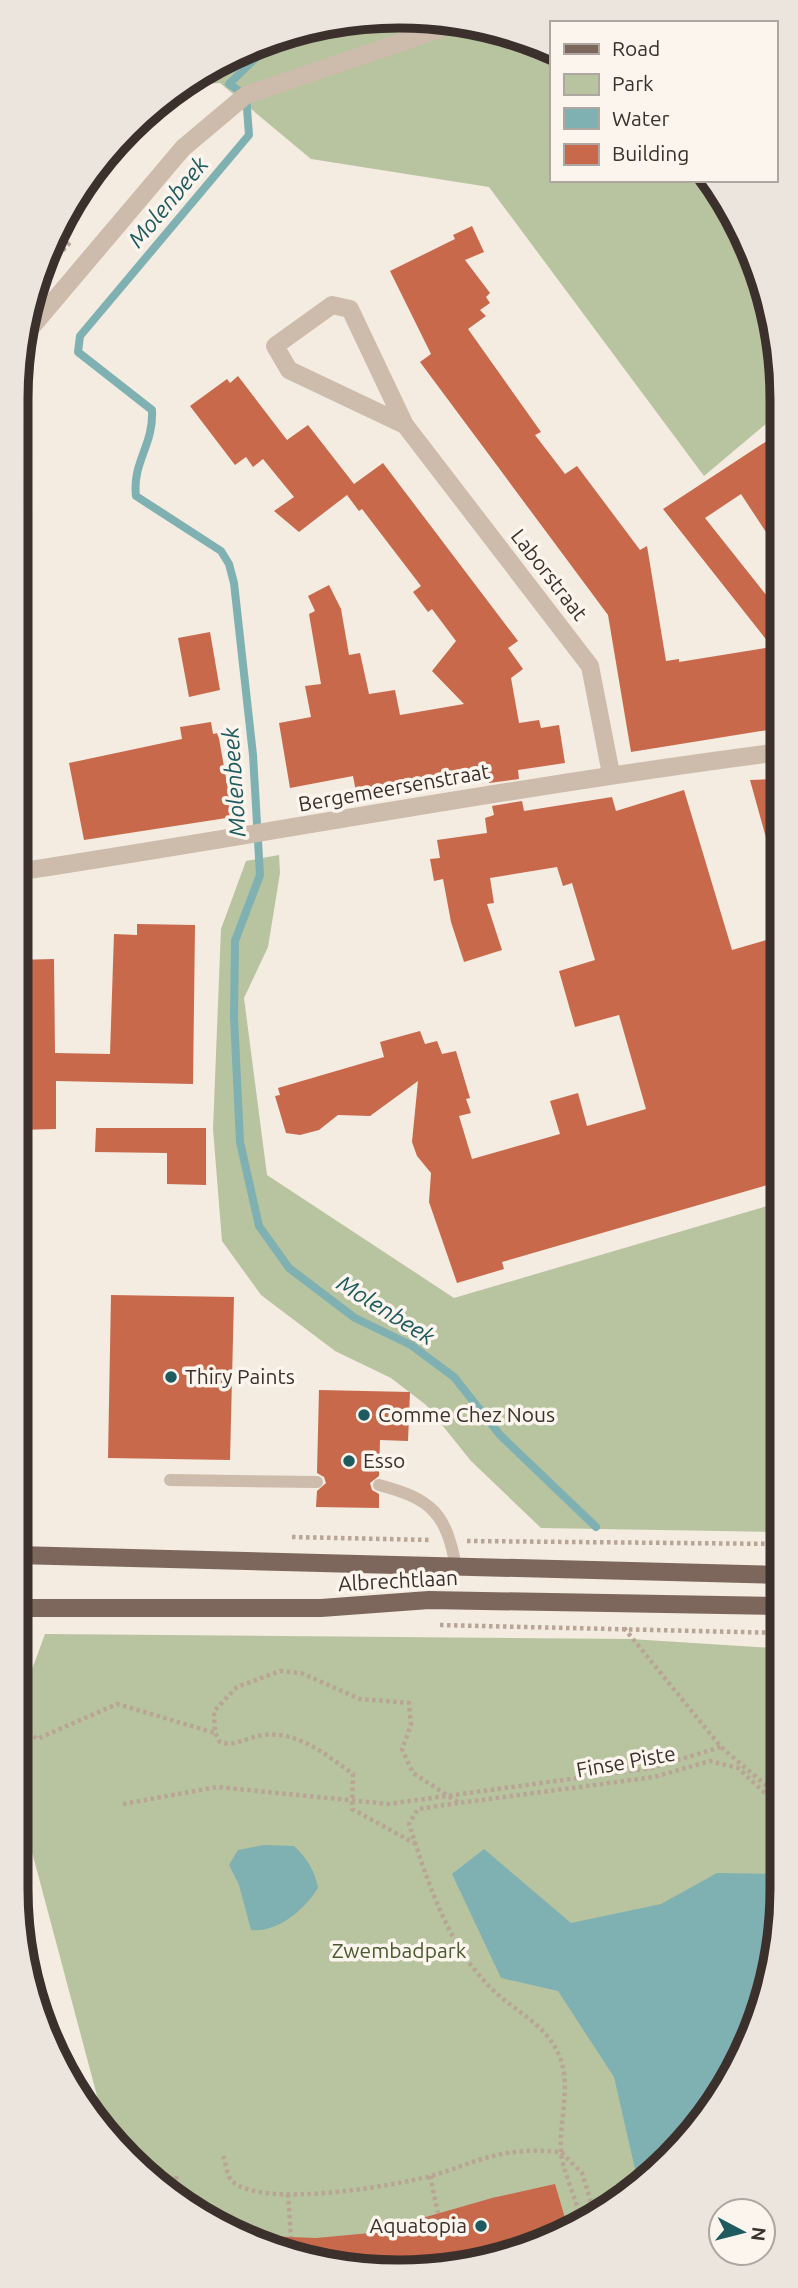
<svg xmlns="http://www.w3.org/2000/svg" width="798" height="2288" font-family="Ubuntu,sans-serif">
  <rect width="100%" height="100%" fill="#f4ebe1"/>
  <!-- green -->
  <path fill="#b8c4a0" d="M349,19L498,29L551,51V180H710L743,230L779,349V413L704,476L489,187L311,159L220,83L187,85L207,67Z
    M279,855L280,873L268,947L244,998L267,1175L454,1298L781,1202V1532L541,1528L471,1461L426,1405L391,1378L335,1351L261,1295L222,1241L213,1129L221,929L246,861Z
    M45,1634L631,1639L772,1648L782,1669V1889L769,1988L717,2102L612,2207L498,2259L349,2269L229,2233L108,2137L16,1792V1713Z"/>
  <!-- water -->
  <path fill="#7fb0b2" d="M264,1845L294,1846C307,1858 315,1871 318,1888C305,1909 278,1933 251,1930L239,1885L229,1865L238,1850Z
    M484,1849L571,1923L661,1904L717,1873L782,1874L769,1988L717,2102L638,2182L614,2077L558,1991L501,1978L452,1874Z"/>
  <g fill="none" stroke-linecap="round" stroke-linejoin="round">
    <!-- stream -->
    <path stroke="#7fb0b2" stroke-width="8" d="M267,47L229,84L246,95L249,135L80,336L78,352L152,410C154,445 132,462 136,496L221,551L229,564L234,583L253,755L260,875L235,941L234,1017L240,1142L259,1226L289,1268L355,1318L411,1345L454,1377L500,1435L596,1527
      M772,1648L782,1669"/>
  </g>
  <!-- building -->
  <path fill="#c8694b" d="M472,226L484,252L465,260L490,293L486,297L490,303L480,310L486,316L468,329L541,432L535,435L565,474L577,466L640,550L647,546L666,661L679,659V662L772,647L663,509L779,433V552L741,494L705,518L779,611L780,728L631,752L608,615L420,362L431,354L390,271L455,239L453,235Z
    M238,376L287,440L308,425L354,484L383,463L518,641L508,648L523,669L511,678L519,723L539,720L541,728L559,725L565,763L518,770L519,779L489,783L488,776L357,797L353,776L290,788L279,723L311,717L305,686L321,684L309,614L315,611L308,596L329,585L341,609L349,655L360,653L369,694L395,690L400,715L464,704L432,671L456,641L432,609L428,612L413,592L421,586L362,509L359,511L347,495L299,532L274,511L294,497L263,459L253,467L246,457L235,465L190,406L227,379L230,383Z
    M210,632L220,690L189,697L178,638Z
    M211,722L213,734L218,733L233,817L84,840L69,763L182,739L180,727Z
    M780,779V862L773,863L750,780Z
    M684,790L732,950L780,936L781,1181L502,1262L504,1269L457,1283L429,1202L431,1173L417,1156L412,1142L418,1081L370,1116L338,1115L319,1130L300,1135L286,1133L275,1096L280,1095L278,1088L384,1057L380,1042L420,1031L425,1044L437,1041L442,1054L456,1051L470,1098L466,1099L471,1113L459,1116L472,1159L560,1134L550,1101L578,1093L587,1126L646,1109L619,1015L575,1027L559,971L595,960L572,883L563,886L557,867L490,878L494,903L487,904L502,950L464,962L451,922L443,879L434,881L430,859L440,858L437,840L487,833L485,818L494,815L492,806L522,801L524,811L612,797L616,811Z
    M137,924L195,925L193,1084L56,1081V1129L16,1130V960L54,959L55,1053L110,1054L114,934L137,935Z
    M96,1128H206V1185L167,1184V1153L95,1152Z
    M111,1295L234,1297L230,1460L108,1458Z
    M319,1390L410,1392L408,1441L380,1440L379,1476L370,1483L372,1490L379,1494V1508L316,1507L317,1491L326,1483L324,1477L317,1473Z
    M555,2184L568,2228L498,2259L349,2269L264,2243L265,2236L316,2238L370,2233L492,2198Z"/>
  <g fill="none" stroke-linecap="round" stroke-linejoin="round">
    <!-- path -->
    <path stroke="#b9a596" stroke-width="4.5" stroke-dasharray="3.5 3.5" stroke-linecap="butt" d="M40,277L71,241
      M292,1537L431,1540
      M467,1541L782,1544
      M440,1625L782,1633
      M624,1628L721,1747L782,1799
      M16,1715L21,1725L37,1739L117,1704L215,1733
      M458,1803L418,1809L409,1824C427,1879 446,1942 488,1985C511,2010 545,2022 559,2055C572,2085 559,2120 561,2150C561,2167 577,2202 582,2221
      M123,1804L217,1787L388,1804L651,1768L721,1747
      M416,1844L352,1809L353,1774C326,1755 299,1731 263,1735C247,1737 236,1747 220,1742L215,1733L214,1711L237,1687L280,1671L301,1673L360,1699L409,1703L411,1725L402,1749L413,1773L459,1803L654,1777L710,1761L738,1768L782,1809
      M223,2156C226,2164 227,2176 232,2181C262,2209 392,2186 431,2176C453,2170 474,2160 497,2155C518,2150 539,2150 561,2152L582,2173L595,2215
      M176,2176L181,2196
      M430,2176L438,2213
      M288,2194L291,2237"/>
    <!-- service -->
    <path stroke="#cdbbac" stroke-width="12" d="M170,1480L317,1482
      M379,1485C432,1499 446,1513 456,1567
      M153,2174H155"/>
    <!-- minor -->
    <path stroke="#cdbbac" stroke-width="18" d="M24,336L183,148L246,95L449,26
      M405,425L289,370L275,346L332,305L350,309L405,425L590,666L611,774
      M16,872C271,833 524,785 780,752"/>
    <!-- primary -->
    <path stroke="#7d675c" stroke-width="18" d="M16,1555L782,1575
      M16,1608H321L429,1600L782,1606"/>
  </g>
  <!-- markers -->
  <g fill="#1f5a5e" stroke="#fbf5ee" stroke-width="2.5">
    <circle cx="171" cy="1377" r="7"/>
    <circle cx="364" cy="1415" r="7"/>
    <circle cx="349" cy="1461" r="7"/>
    <circle cx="481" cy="2226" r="7"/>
  </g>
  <g text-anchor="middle" stroke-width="7" stroke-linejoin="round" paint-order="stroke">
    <!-- street labels -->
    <g font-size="21" fill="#3b302b" stroke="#fbf5ee">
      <text transform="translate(549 575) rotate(52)" y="7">Laborstraat</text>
      <text transform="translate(394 788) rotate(-10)" y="7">Bergemeersenstraat</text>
      <text transform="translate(398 1581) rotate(-3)" y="7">Albrechtlaan</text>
      <text transform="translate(626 1762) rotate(-10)" y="7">Finse Piste</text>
    </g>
    <!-- poi labels -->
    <g font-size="21" fill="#3b302b" stroke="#fbf5ee" text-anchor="start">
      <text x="185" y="1384">Thiry Paints</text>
      <text x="378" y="1422">Comme Chez Nous</text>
      <text x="363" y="1468">Esso</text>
      <text x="467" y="2233" text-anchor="end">Aquatopia</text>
    </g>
    <!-- park labels -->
    <g font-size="21" fill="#4a5a2e" stroke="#fbf5ee">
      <text x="399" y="1958">Zwembadpark</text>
    </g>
    <!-- water labels -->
    <g font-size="23" font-style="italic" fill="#1f5a5e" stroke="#fbf5ee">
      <text transform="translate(168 202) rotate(-50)" y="8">Molenbeek</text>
      <text transform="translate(234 782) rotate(-94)" y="8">Molenbeek</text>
      <text transform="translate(386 1310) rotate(32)" y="8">Molenbeek</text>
    </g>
  </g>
  <!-- crop -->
  <path d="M0 0H798V2288H0ZM399 28H399A371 371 0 0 1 770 399V1889A371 371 0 0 1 399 2260H399A371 371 0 0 1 28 1889V399A371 371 0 0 1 399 28Z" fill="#ece5de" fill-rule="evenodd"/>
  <path fill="none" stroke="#3b302b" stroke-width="9" d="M399 28H399A371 371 0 0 1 770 399V1889A371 371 0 0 1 399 2260H399A371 371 0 0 1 28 1889V399A371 371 0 0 1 399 28Z"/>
  <!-- legend -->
  <rect x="550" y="21" width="228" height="161" fill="#fbf5ee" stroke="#aea6a0" stroke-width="2"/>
  <rect x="564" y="44" width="35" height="10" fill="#7d675c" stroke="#aea6a0" stroke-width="2"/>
  <text x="612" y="56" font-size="21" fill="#3b302b">Road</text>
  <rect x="564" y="74" width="35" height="21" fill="#b8c4a0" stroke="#aea6a0" stroke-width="2"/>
  <text x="612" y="91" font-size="21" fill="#3b302b">Park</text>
  <rect x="564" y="108" width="35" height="21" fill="#7fb0b2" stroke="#aea6a0" stroke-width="2"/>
  <text x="612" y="126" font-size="21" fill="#3b302b">Water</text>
  <rect x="564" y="144" width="35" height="21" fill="#c8694b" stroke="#aea6a0" stroke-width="2"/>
  <text x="612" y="161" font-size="21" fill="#3b302b">Building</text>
  <!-- north arrow -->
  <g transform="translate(742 2232) rotate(97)"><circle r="33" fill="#fbf5ee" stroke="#aea6a0" stroke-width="2"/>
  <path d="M0-5L12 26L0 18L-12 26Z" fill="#1f5a5e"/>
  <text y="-10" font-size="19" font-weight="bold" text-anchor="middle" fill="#3b302b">N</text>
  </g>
</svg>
